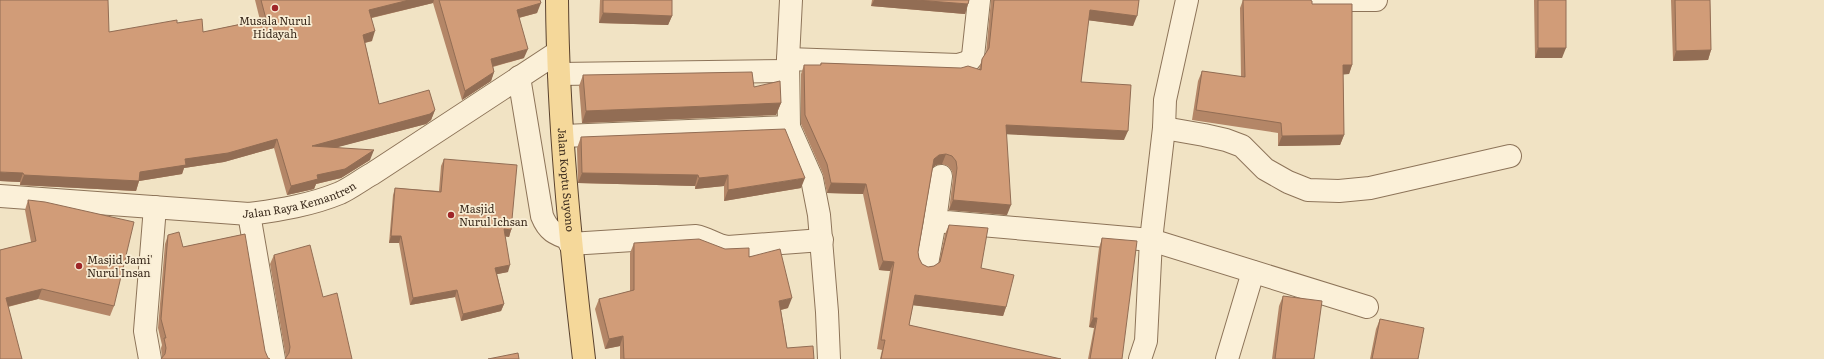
<svg xmlns="http://www.w3.org/2000/svg" width="1824" height="359" font-family="Literata,serif">
  <rect width="100%" height="100%" fill="#f1e3c4"/>
  <g fill="none" stroke-linecap="round" stroke-linejoin="round">
    <!-- minor casing -->
    <g stroke="#8d7459" stroke-width="24">
      <g id="minor">
        <path d="M791,0L788,59L789,127L812,179L819,215L827,312L829,359"/>
        <path d="M1313,0H1376"/>
        <path d="M788,59L958,65L968,62L973,56L979,0"/>
        <path d="M559,74L788,71"/>
        <path d="M519,77L542,216C548,231 555,234 570,239"/>
        <path d="M1164,128L1204,135L1226,140L1242,146L1265,169L1288,182L1308,190L1339,191L1370,188L1510,156"/>
        <path d="M563,136L789,127"/>
        <path d="M941,176L935,221L1151,240L1367,307"/>
        <path id="s1" d="M0,196L249,214C280,210 311,205 340,193C351,188 361,180 372,174L558,52"/>
        <path d="M249,214L274,359"/>
        <path d="M570,244L696,236C708,238 716,246 728,247L822,240"/>
        <path d="M927,264L935,221"/>
        <path d="M150,359L145,331L155,207"/>
        <path d="M1140,359L1146,341L1151,240L1164,128L1165,100L1187,0"/>
        <path d="M1227,359L1253,272"/>
      </g>
    </g>
    <!-- major casing -->
    <g stroke="#5a422e" stroke-width="24">
      <g id="major">
        <path id="s2" d="M557,0C558,120 570,240 584,359"/>
      </g>
    </g>
    <!-- minor -->
    <use href="#minor" stroke="#fbf0d8" stroke-width="22"/>
    <!-- major -->
    <use href="#major" stroke="#f5d89a" stroke-width="22"/>
  </g>
  <!-- wall -->
  <path fill="#b48667" d="M255,0H540L537,13L519,18L524,58L493,67L494,72L491,81L462,100L433,3L372,18V41L365,43L379,104L435,110L431,120L426,124L337,147L370,160L341,178L316,184L314,189L287,195L274,148L224,162L184,168L182,174L139,181L136,191L20,185V182L0,181L109,32L177,23L203,32L260,20Z
    M600,0H672V16L668,25L599,23Z
    M872,0H969L965,14L871,6Z
    M991,0H1139L1133,26L1088,20L1081,82L1124,140L1006,134L1007,215L949,210L953,178L952,171L948,166L942,164L936,165L933,167L918,252L919,258L922,264L928,267L934,266L939,263L945,234L949,225L981,268L1006,307L1003,316L913,305L909,325L1061,359H880L882,350L877,349L890,271L879,270L863,194L827,193L823,174L801,124V74L804,65H820L821,63L979,69L982,59L986,53Z
    M1243,0H1310L1312,4L1352,65L1349,74H1343L1344,135L1340,145L1278,146V133L1192,120L1198,81L1202,71L1241,77L1240,8Z
    M1534,0H1566L1562,58H1535Z
    M1671,0H1710L1711,50L1708,60L1673,61Z
    M583,75L754,87L781,103L776,115L582,123L579,86Z
    M581,137L801,188L724,201V186L695,189V186L578,183L577,148Z
    M444,159L511,230L509,237L505,236L508,272L497,274L504,304L501,311L461,321L455,297L410,305L399,243H389L393,195L395,188L439,191L441,166Z
    M28,200L114,306L110,316L38,299L8,307L0,359V250L31,242L25,210Z
    M245,234L162,358L161,348L162,345L158,328L165,244L168,235L183,247Z
    M1102,238L1122,359H1088L1094,328L1089,327L1099,248Z
    M634,243L725,249L749,257L788,308L781,310L787,348L814,359H620V346L605,349L595,309L599,299L630,291V253Z
    M274,255L323,297L286,358L270,264Z
    M1283,296L1314,359H1272L1279,306Z
    M1380,319L1418,359H1370L1376,329Z"/>
  <!-- shaded-wall -->
  <path fill="#926d54" d="M409,0H434L433,3L366,19L369,10Z
    M874,0H916L968,4L965,14L871,6Z
    M541,3L537,13L514,19L517,10Z
    M1090,10L1137,16L1133,26L1086,20Z
    M603,13L672,16L668,25L599,23Z
    M375,31L372,41L359,44L363,35Z
    M1538,48H1566L1562,58H1535Z
    M528,49L524,58L487,68L491,59Z
    M1711,50L1708,60L1673,61L1676,51Z
    M1343,65H1352L1349,74L1339,75Z
    M494,72L491,81L462,100L465,91Z
    M781,103L776,115L582,123L586,111Z
    M435,110L431,120L426,124L308,155L312,146Z
    M1006,125L1128,131L1124,140L1002,134Z
    M1344,135L1340,145L1278,146L1282,136Z
    M277,139L274,148L224,162L184,168L182,174L139,181L136,191L20,185L24,175L140,172L185,159Z
    M374,150L370,160L341,178L316,184L314,189L287,195L291,186Z
    M946,154L942,164L936,165L931,169L934,159L939,155Z
    M0,172L23,173L20,182L0,181Z
    M582,173L698,175L695,186L578,183Z
    M728,175L724,186L695,189L699,178Z
    M805,178L801,188L724,201L728,190Z
    M831,183L866,184L863,194L827,193Z
    M953,200L1011,205L1007,215L949,210Z
    M504,229L511,230L509,237L502,236Z
    M391,236H401L399,243H389Z
    M883,261L894,262L890,271L879,270Z
    M510,265L508,272L493,275L495,268Z
    M42,289L38,299L2,308L6,298Z
    M457,290L455,297L410,305L413,298Z
    M915,295L1006,307L1003,316L911,305Z
    M792,298L788,308L776,311L779,301Z
    M504,304L501,311L461,321L463,314Z
    M1093,318H1097L1094,328L1089,327Z
    M623,336L620,346L605,349L609,339Z"/>
  <!-- building -->
  <path fill="#d19c78" stroke="#926d54" d="M0,0H108L109,32L177,20V23L202,19L203,32L266,19L261,0H409L369,10L375,31L363,35L379,104L429,90L435,110L430,114L312,146L374,150L345,169L317,175L318,179L291,186L277,139L228,153L185,159L186,165L140,172L139,181L24,175L23,173L0,172Z
    M439,0H540L541,3L517,10L528,49L491,59L494,72L465,91Z
    M603,0H672V16L603,13Z
    M916,0H969L968,4Z
    M994,0H1139L1137,16L1090,10L1081,82L1131,85L1128,131L1006,125L1011,205L953,200L957,168L956,161L952,156L946,154L939,155L934,159L918,252L919,258L922,264L928,267L934,266L940,262L949,225L988,228L981,268L1014,275L1006,307L915,295L909,325L1061,359H881L885,340H881L894,262L883,261L866,184L831,183L827,164L805,115L804,65H821V63L961,68L968,66L981,70L982,59L989,48Z
    M1243,0H1310L1312,1V4H1352V65H1343L1344,135L1282,136L1281,123L1196,110L1202,71L1245,77Z
    M1538,0H1566V48H1538Z
    M1675,0H1710L1711,50L1676,51Z
    M752,72L754,87L780,81L781,103L586,111L583,75Z
    M785,129L805,178L728,190V175L699,178L698,175L582,173L581,137Z
    M444,159L517,165L511,230L504,229L510,265L495,268L504,304L463,314L457,290L413,298L401,236H391L395,188L441,192Z
    M28,200L45,202L134,222L114,306L42,289L6,298L22,359H0V250L36,241Z
    M179,232L183,247L245,234L265,351L268,358L270,359H161L165,354L166,348L164,338H166L161,319L168,235Z
    M1102,238L1137,241L1122,359H1090L1097,318H1093Z
    M699,239L725,249L749,248V257L780,249L792,298L779,301L787,348L813,346L814,359H624L623,336L609,339L599,299L634,290V243Z
    M310,245L323,297L337,293L352,359H285L289,353L290,347L274,255Z
    M1283,296L1322,301L1314,359H1275Z
    M1380,319L1424,328L1418,359H1372Z
    M518,353L519,359H488Z"/>
  <!-- markers -->
  <g fill="#9f2628" stroke="#f8edd4" stroke-width="1.5">
    <circle cx="275" cy="8" r="4"/>
    <circle cx="451" cy="215" r="4"/>
    <circle cx="79" cy="266" r="4"/>
  </g>
  <g text-anchor="middle" stroke-width="3.5" stroke-linejoin="round" paint-order="stroke">
    <!-- poi labels -->
    <g font-size="11" fill="#3c2c1e" stroke="#f8edd4" text-anchor="start">
      <text x="275" y="25" text-anchor="middle">Musala Nurul<tspan x="275" dy="13">Hidayah</tspan></text>
      <text x="459" y="213">Masjid<tspan x="459" dy="13">Nurul Ichsan</tspan></text>
      <text x="87" y="264">Masjid Jami'<tspan x="87" dy="13">Nurul Insan</tspan></text>
    </g>
    <!-- street labels -->
    <g font-size="11" fill="#3c2c1e" stroke="#f8edd4">
      <text dy="4" stroke="none"><textPath href="#s2" startOffset="180">Jalan Koptu Suyono</textPath></text>
      <text dy="4" stroke="none"><textPath href="#s1" startOffset="302">Jalan Raya Kemantren</textPath></text>
    </g>
  </g>
</svg>
